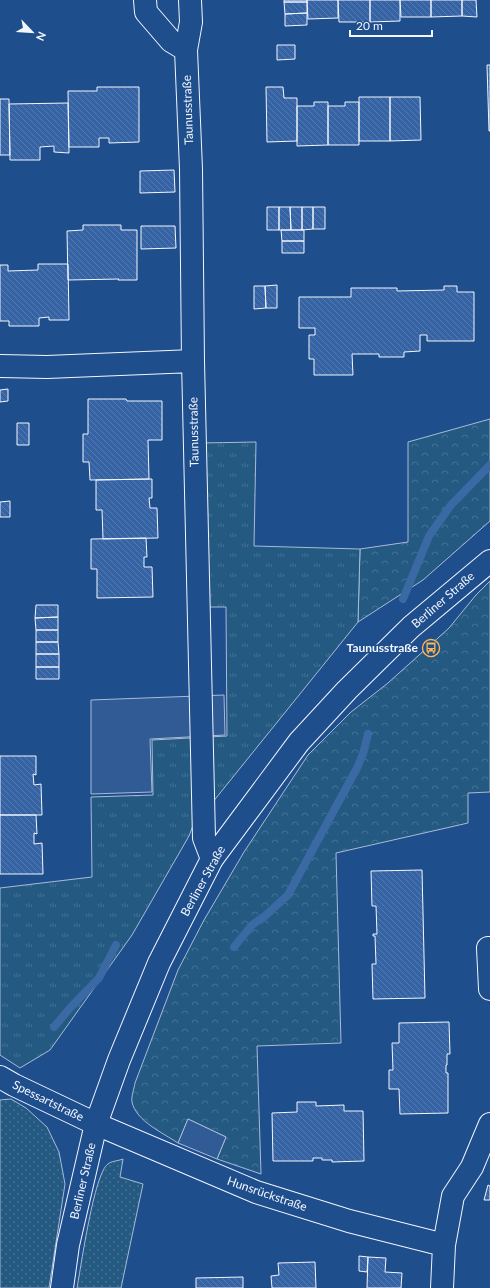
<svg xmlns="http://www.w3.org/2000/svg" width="490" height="1288" font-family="Lato,sans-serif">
  <defs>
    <pattern id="grass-dots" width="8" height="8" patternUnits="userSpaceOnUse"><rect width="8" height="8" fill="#245a82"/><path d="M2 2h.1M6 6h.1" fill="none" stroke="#447295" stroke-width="1.8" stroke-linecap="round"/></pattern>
    <pattern id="forest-crowns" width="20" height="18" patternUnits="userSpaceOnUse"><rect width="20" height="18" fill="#245a82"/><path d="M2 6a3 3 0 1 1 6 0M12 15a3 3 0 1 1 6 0" fill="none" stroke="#447295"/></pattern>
    <pattern id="park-tufts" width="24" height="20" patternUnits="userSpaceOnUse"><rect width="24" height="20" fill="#245a82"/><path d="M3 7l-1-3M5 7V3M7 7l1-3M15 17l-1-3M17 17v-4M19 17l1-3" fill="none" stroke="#447295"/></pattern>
    <pattern id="building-back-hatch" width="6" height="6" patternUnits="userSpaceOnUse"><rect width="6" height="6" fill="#3563a3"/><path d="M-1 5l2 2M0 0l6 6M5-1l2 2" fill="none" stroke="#537ab1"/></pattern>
  </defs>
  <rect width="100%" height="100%" fill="#1f4e8c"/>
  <!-- grass -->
  <path fill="url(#grass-dots)" stroke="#a8bbd7" d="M11,1099L26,1108L47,1127L59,1152L65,1184L49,1288H0V1100Z
    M123,1159L120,1177L143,1184L121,1288H77C81,1267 94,1173 108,1164C111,1161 118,1161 123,1159Z"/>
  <!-- forest -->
  <path fill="url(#forest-crowns)" stroke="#a8bbd7" d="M490,419V521L423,580L358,622L360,549L408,542V442Z
    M490,581V792L468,793V823L336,853L341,1043L257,1046L261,1174L217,1159L226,1137L188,1119L178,1143C163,1133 136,1121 132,1102C131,1097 134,1089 135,1083L178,970L204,920L244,852L308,755L351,712L388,683L449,628L476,595Z"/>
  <!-- park -->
  <path fill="url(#park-tufts)" stroke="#a8bbd7" d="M256,442L254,546L360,549L358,622L212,803L198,812L189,836L132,935L50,1050L20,1068L0,1055V888L92,877L91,797L153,795L152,740L227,736L226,607H204L200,443Z"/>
  <!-- parking -->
  <path fill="#305b95" stroke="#a8bbd7" d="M224,695L225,735L150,739L152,792L91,794V700Z
    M188,1119L226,1137L217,1159L178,1143Z"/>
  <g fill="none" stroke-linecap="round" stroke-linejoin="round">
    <!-- stream -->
    <path stroke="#3b69a3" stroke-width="8" d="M403,599L429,536L451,505L490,465
      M234,947L252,925L265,916L288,895L357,768L363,754L368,734
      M54,1027L70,1008L99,978L116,945"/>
  </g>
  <!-- building -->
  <path fill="url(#building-back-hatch)" stroke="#f2f6ff" d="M284,0H307V2H284Z
    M307,0H338V18L308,19Z
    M338,0H370V22H339Z
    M370,0H400V21L370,22Z
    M400,0H431V17H401Z
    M431,0H462V16L431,17Z
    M462,0H476L477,17L462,16Z
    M284,2H307V13L285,14Z
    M307,13V25L285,26V14Z
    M277,45H295V59L277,60Z
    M487,65H490V131H489Z
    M97,87H139V142L109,143V138H99V147H69L68,91H97Z
    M266,87H283L284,98H297V141L267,142Z
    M359,97H390V141H359Z
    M390,97H420L421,140L390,141Z
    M0,99H9L10,155H0Z
    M314,102H328V145L297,146V106H314Z
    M345,102H359V145H328V106H345Z
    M68,103L69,153L54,152V146L40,147V160H10L9,104Z
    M174,170L175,192L140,193V171Z
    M267,207H279V230H267Z
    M279,207H290L291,230H279Z
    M290,207H302V230H291Z
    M302,207H313V229L302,230Z
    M313,207H325V229H313Z
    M83,225H121V230H137V280H118L119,279L68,280L67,231L83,230Z
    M141,226H175L176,248L141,249Z
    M281,230H304V241H282Z
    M282,241H304V253H282Z
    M38,264H68L69,320H49V317L39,318V326H9V321H0V265H8V271L38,270Z
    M277,285V308H266L265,286Z
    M254,286H265L266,308L254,309Z
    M444,286H457V292H474V341H427V335H420V351L404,352V357H379V354H352L353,375H314V359H309V335H315V328H299V297H351V288H397V291L444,290Z
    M8,389V401L0,402V390Z
    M88,399H126L127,401H162V440H148L149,479L90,480L89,462H83V434H88Z
    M17,423H29V445H17Z
    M152,479V498H149L150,508H157L158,538L103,539L102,510H96V480Z
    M10,501V517H0V502Z
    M146,538L147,557H144V567H152L153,597L97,598V569H91V539Z
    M36,605H58V617L35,618Z
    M58,617V630H36L35,618Z
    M36,630H58V642H36Z
    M36,642H58L59,654H36Z
    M36,654H59V667H36Z
    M36,667H59V679H36Z
    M0,756H36V775L33,774L34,785L41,784L42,815H0Z
    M0,815H36L37,834L34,833V844L42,843L43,874H0Z
    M422,870L425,998L373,999L372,964H376L375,936H373V934H377L376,906H372L371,871Z
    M449,1022L450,1054H447V1065H446V1073H448V1113L400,1114L399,1089H389V1070H393L392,1043H399V1023Z
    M297,1102H316V1106L344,1105V1111H363L364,1161L332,1162V1160H322V1158H313V1161H273L272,1113L297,1112Z
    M488,1185L490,1186V1200H484Z
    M359,1256L368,1257L367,1272L359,1271Z
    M368,1257L386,1258L385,1272L402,1273L401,1288H367Z
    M315,1262L316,1288H272L271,1276L279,1275L278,1263Z
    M243,1277V1288H196V1278Z"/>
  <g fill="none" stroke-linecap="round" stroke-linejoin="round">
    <!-- minor casing -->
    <g stroke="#f2f6ff" stroke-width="24">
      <path id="minor" d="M145,0L146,12L171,41L186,50
        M190,0L191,22L186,50L191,169L193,361
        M0,366L47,367L193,361L204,838L212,859
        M490,948H488L490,989
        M0,1077L14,1085L96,1124L256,1192L349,1221L444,1245L442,1288
        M444,1245L453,1196L472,1167L490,1124"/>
    </g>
    <!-- tertiary casing -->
    <g stroke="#f2f6ff" stroke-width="24">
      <path id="tertiary" d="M62,1288L68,1245L96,1124L119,1060L159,963L212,859L299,742L347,690L411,627L490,561"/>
    </g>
    <!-- minor -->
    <use href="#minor" stroke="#1f4e8c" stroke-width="22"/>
    <!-- tertiary -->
    <use href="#tertiary" stroke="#1f4e8c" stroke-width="22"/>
  </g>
  <!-- icons -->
  <defs>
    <g id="bus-ring" transform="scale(0.9)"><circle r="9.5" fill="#1f4e8c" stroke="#ffb74d" stroke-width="1.5"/><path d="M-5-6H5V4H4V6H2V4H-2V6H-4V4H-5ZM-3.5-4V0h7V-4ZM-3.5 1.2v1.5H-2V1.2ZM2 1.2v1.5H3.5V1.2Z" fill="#ffb74d"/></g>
  </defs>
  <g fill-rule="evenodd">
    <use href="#bus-ring" x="431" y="648"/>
  </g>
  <g text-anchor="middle" stroke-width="3" stroke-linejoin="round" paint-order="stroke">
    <!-- street labels -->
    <g font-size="12" fill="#f2f6ff" stroke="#1f4e8c">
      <text transform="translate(188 110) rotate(-92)" y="4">Taunusstraße</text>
      <text transform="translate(194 432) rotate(-91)" y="4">Taunusstraße</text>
      <text transform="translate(443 600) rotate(-41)" y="4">Berliner Straße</text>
      <text transform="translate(203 881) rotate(-61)" y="4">Berliner Straße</text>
      <text transform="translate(48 1101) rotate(26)" y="4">Spessartstraße</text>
      <text transform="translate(83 1181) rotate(-77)" y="4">Berliner Straße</text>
      <text transform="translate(267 1194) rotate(19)" y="4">Hunsrückstraße</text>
    </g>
    <!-- poi labels -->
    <g font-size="12" font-weight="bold" fill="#f2f6ff" stroke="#1f4e8c" text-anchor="end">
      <text x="418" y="652">Taunusstraße</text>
    </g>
  </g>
  <!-- north arrow -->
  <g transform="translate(32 32) rotate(115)" stroke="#1f4e8c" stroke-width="3" paint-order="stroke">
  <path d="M0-3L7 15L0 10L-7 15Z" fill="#f2f6ff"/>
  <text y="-6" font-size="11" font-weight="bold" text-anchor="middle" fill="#f2f6ff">N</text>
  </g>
  <!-- scale -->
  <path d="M350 30v6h82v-6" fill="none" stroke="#f2f6ff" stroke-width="2"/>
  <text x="356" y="30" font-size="12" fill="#f2f6ff" stroke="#1f4e8c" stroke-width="3" paint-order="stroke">20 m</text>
</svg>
